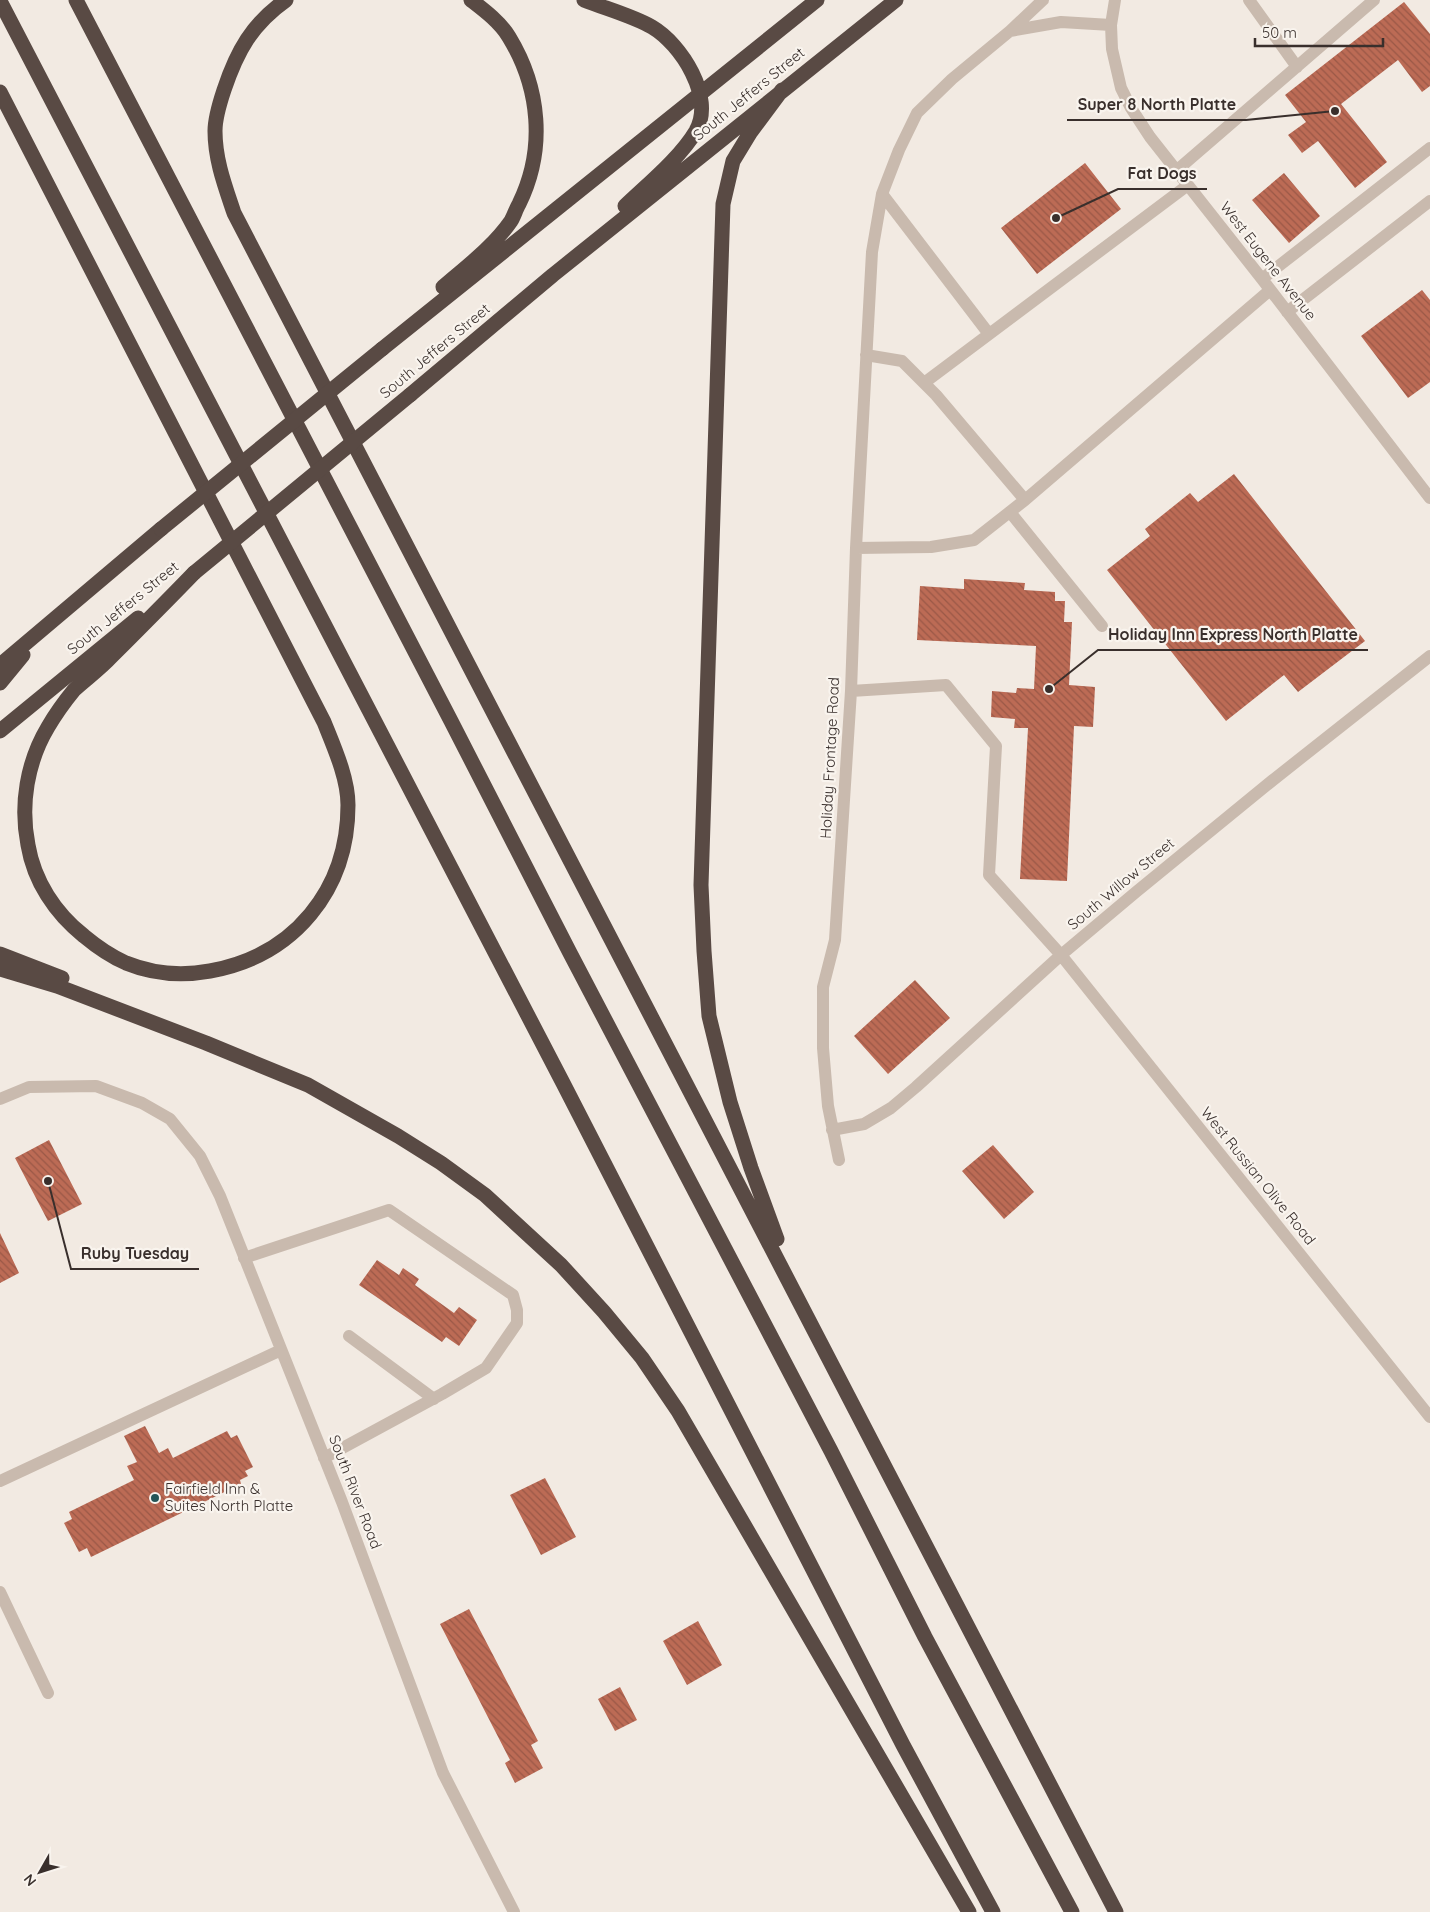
<svg xmlns="http://www.w3.org/2000/svg" width="1430" height="1912" font-family="Quicksand,sans-serif">
  <defs>
    <pattern id="building-back-hatch" width="6" height="6" patternUnits="userSpaceOnUse" patternTransform="scale(1.25)"><rect width="6" height="6" fill="#bc6b55"/><path d="M-1 5l2 2M0 0l6 6M5-1l2 2" fill="none" stroke="#9a5847"/></pattern>
  </defs>
  <rect width="100%" height="100%" fill="#f2eae2"/>
  <!-- building -->
  <path fill="url(#building-back-hatch)" d="M1404,2L1430,34V86L1422,92L1398,60L1341,104L1387,162L1355,188L1318,141L1302,153L1288,135L1306,122L1285,95Z
    M1085,163L1121,209L1037,274L1001,228Z
    M1284,173L1320,216L1289,243L1252,200Z
    M1422,290L1430,300V382L1408,398L1361,336Z
    M1234,474L1365,641L1298,692L1284,675L1226,721L1107,570L1150,536L1145,529L1190,493L1198,502Z
    M964,579L1025,583L1024,590L1055,592V601H1065L1064,622H1072L1069,685L1095,687L1093,727L1074,726L1067,881L1020,879L1028,728H1014L1015,719L991,717L992,691L1016,693L1017,688L1034,689L1036,646L917,640L920,586L964,589Z
    M915,980L950,1018L888,1074L854,1036Z
    M49,1140L82,1204L48,1221L15,1158Z
    M993,1145L1034,1192L1004,1219L962,1171Z
    M0,1233L19,1273L0,1283Z
    M377,1260L399,1275L403,1268L419,1279L415,1285L454,1313L459,1307L477,1320L459,1346L446,1337L442,1342L359,1285Z
    M145,1426L159,1453L168,1448L173,1458L227,1431L231,1438L237,1435L253,1467L245,1471L248,1476L240,1480L241,1484L91,1557L87,1548L79,1552L64,1523L72,1519L69,1512L134,1480L127,1466L137,1462L124,1436Z
    M545,1478L576,1537L541,1555L510,1495Z
    M469,1609L538,1741L531,1745L543,1768L515,1783L505,1763L510,1760L440,1624Z
    M698,1621L722,1665L687,1685L663,1641Z
    M620,1687L637,1720L615,1731L598,1699Z"/>
  <g fill="none" stroke-linecap="round" stroke-linejoin="round">
    <!-- minor -->
    <path stroke="#c9baae" stroke-width="12" d="M1115,0L1111,25L1112,49L1121,88L1131,108L1150,137L1262,279L1430,498
      M1249,0L1297,67
      M1010,31L1043,0
      M1176,171L1374,0
      M882,194L989,334
      M1262,279L1430,148
      M1287,312L1430,201
      M866,355L902,361L936,395L1025,500
      M924,383L1188,185
      M1010,512L1102,626
      M856,548L931,547L974,540L1025,500L1270,290
      M851,691L946,685L996,746L989,875L1061,955L1430,1417
      M0,1099L29,1087L96,1086L142,1103L170,1119L200,1156L220,1196L342,1502L443,1773L514,1912
      M832,1130L864,1124L891,1108L916,1087L1061,955L1136,892L1273,780L1430,656
      M839,1160L828,1106L823,1048V987L835,940L851,691L856,548L872,252L882,194L899,150L917,113L952,79L1010,31L1061,22L1111,25
      M244,1258L389,1210L513,1295L517,1310V1323L486,1368L442,1394L324,1458
      M349,1336L434,1399
      M0,1481L281,1350
      M0,1592L48,1693"/>
    <!-- highway -->
    <path stroke="#594a44" stroke-width="15" d="M76,0L451,721L570,953L831,1451L925,1637L1072,1912
      M286,0C252,24 237,51 224,90C220,102 215,117 215,131C215,160 225,186 234,213L1116,1912
      M584,0C604,8 633,16 652,27C681,44 715,97 696,131C680,158 648,184 625,206
      M0,1L563,1083L903,1745L993,1912
      M0,92L324,722C334,747 348,778 348,805C348,890 294,956 210,971C182,976 153,974 126,963C110,956 96,946 84,936C55,913 34,881 28,845C20,805 27,762 48,727C55,715 65,701 74,690C86,679 100,669 111,657C139,629 167,601 194,573
      M443,287C466,267 493,247 511,221C514,216 516,209 519,204C546,149 540,88 509,37C500,22 484,10 471,0
      M382,349L817,0
      M410,395L553,275L896,0
      M0,665L161,529
      M0,683L23,655
      M0,731L138,618
      M0,954L62,978
      M0,969L57,986L206,1043L308,1085L398,1136L441,1163L485,1195L561,1265L604,1312L642,1358L678,1411L969,1912
      M777,1239L751,1168L730,1102L709,1016L704,951L701,885L723,204L733,161L750,133L782,90"/>
    <!-- highway-bridge -->
    <path stroke="#594a44" stroke-width="15" d="M161,529L382,349
      M194,573L410,395"/>
  </g>
  <!-- markers -->
  <circle fill="#245557" stroke="#f9f4ee" stroke-width="2" cx="155" cy="1498" r="5"/>
  <g text-anchor="middle" stroke-width="4.5" stroke-linejoin="round" paint-order="stroke">
    <!-- street labels -->
    <g font-size="15" fill="#392f2c" stroke="#f9f4ee">
      <text transform="translate(749 94) rotate(-39)" y="5">South Jeffers Street</text>
      <text transform="translate(1268 261) rotate(52)" y="5">West Eugene Avenue</text>
      <text transform="translate(435 351) rotate(-40)" y="5">South Jeffers Street</text>
      <text transform="translate(123 608) rotate(-39)" y="5">South Jeffers Street</text>
      <text transform="translate(830 758) rotate(-87)" y="5">Holiday Frontage Road</text>
      <text transform="translate(1121 884) rotate(-40)" y="5">South Willow Street</text>
      <text transform="translate(1258 1176) rotate(51)" y="5">West Russian Olive Road</text>
      <text transform="translate(355 1492) rotate(69)" y="5">South River Road</text>
    </g>
    <!-- poi labels -->
    <g font-size="15" fill="#392f2c" stroke="#f9f4ee" text-anchor="start">
      <text x="165" y="1494">Fairfield Inn &amp;<tspan x="165" dy="17">Suites North Platte</tspan></text>
    </g>
  </g>
  <!-- callouts -->
  <path fill="none" stroke="#392f2c" stroke-width="2" d="M1335 111L1246 120H1067M1056 218L1118 189H1207M1049 689L1098 650H1368M48 1181L71 1269H199"/>
  <g fill="#392f2c" stroke="#f9f4ee" stroke-width="2">
    <circle cx="1335" cy="111" r="5"/>
    <circle cx="1056" cy="218" r="5"/>
    <circle cx="1049" cy="689" r="5"/>
    <circle cx="48" cy="1181" r="5"/>
  </g>
  <g font-size="16" text-anchor="middle" font-weight="bold" fill="#392f2c" stroke="#f9f4ee" stroke-width="4.5" stroke-linejoin="round" paint-order="stroke">
    <text x="1157" y="110">Super 8 North Platte</text>
    <text x="1162" y="179">Fat Dogs</text>
    <text x="1233" y="640">Holiday Inn Express North Platte</text>
    <text x="135" y="1259">Ruby Tuesday</text>
  </g>
  <!-- north arrow -->
  <g transform="translate(40 1872) rotate(231)" stroke="#f9f4ee" stroke-width="4" paint-order="stroke">
  <path d="M0-4L9 19L0 12L-9 19Z" fill="#392f2c"/>
  <text y="-8" font-size="14" font-weight="bold" text-anchor="middle" fill="#392f2c">N</text>
  </g>
  <!-- scale -->
  <path d="M1255 38v8h128v-8" fill="none" stroke="#392f2c" stroke-width="2.5"/>
  <text x="1262" y="38" font-size="15" fill="#392f2c" stroke="#f9f4ee" stroke-width="4" paint-order="stroke">50 m</text>
</svg>
